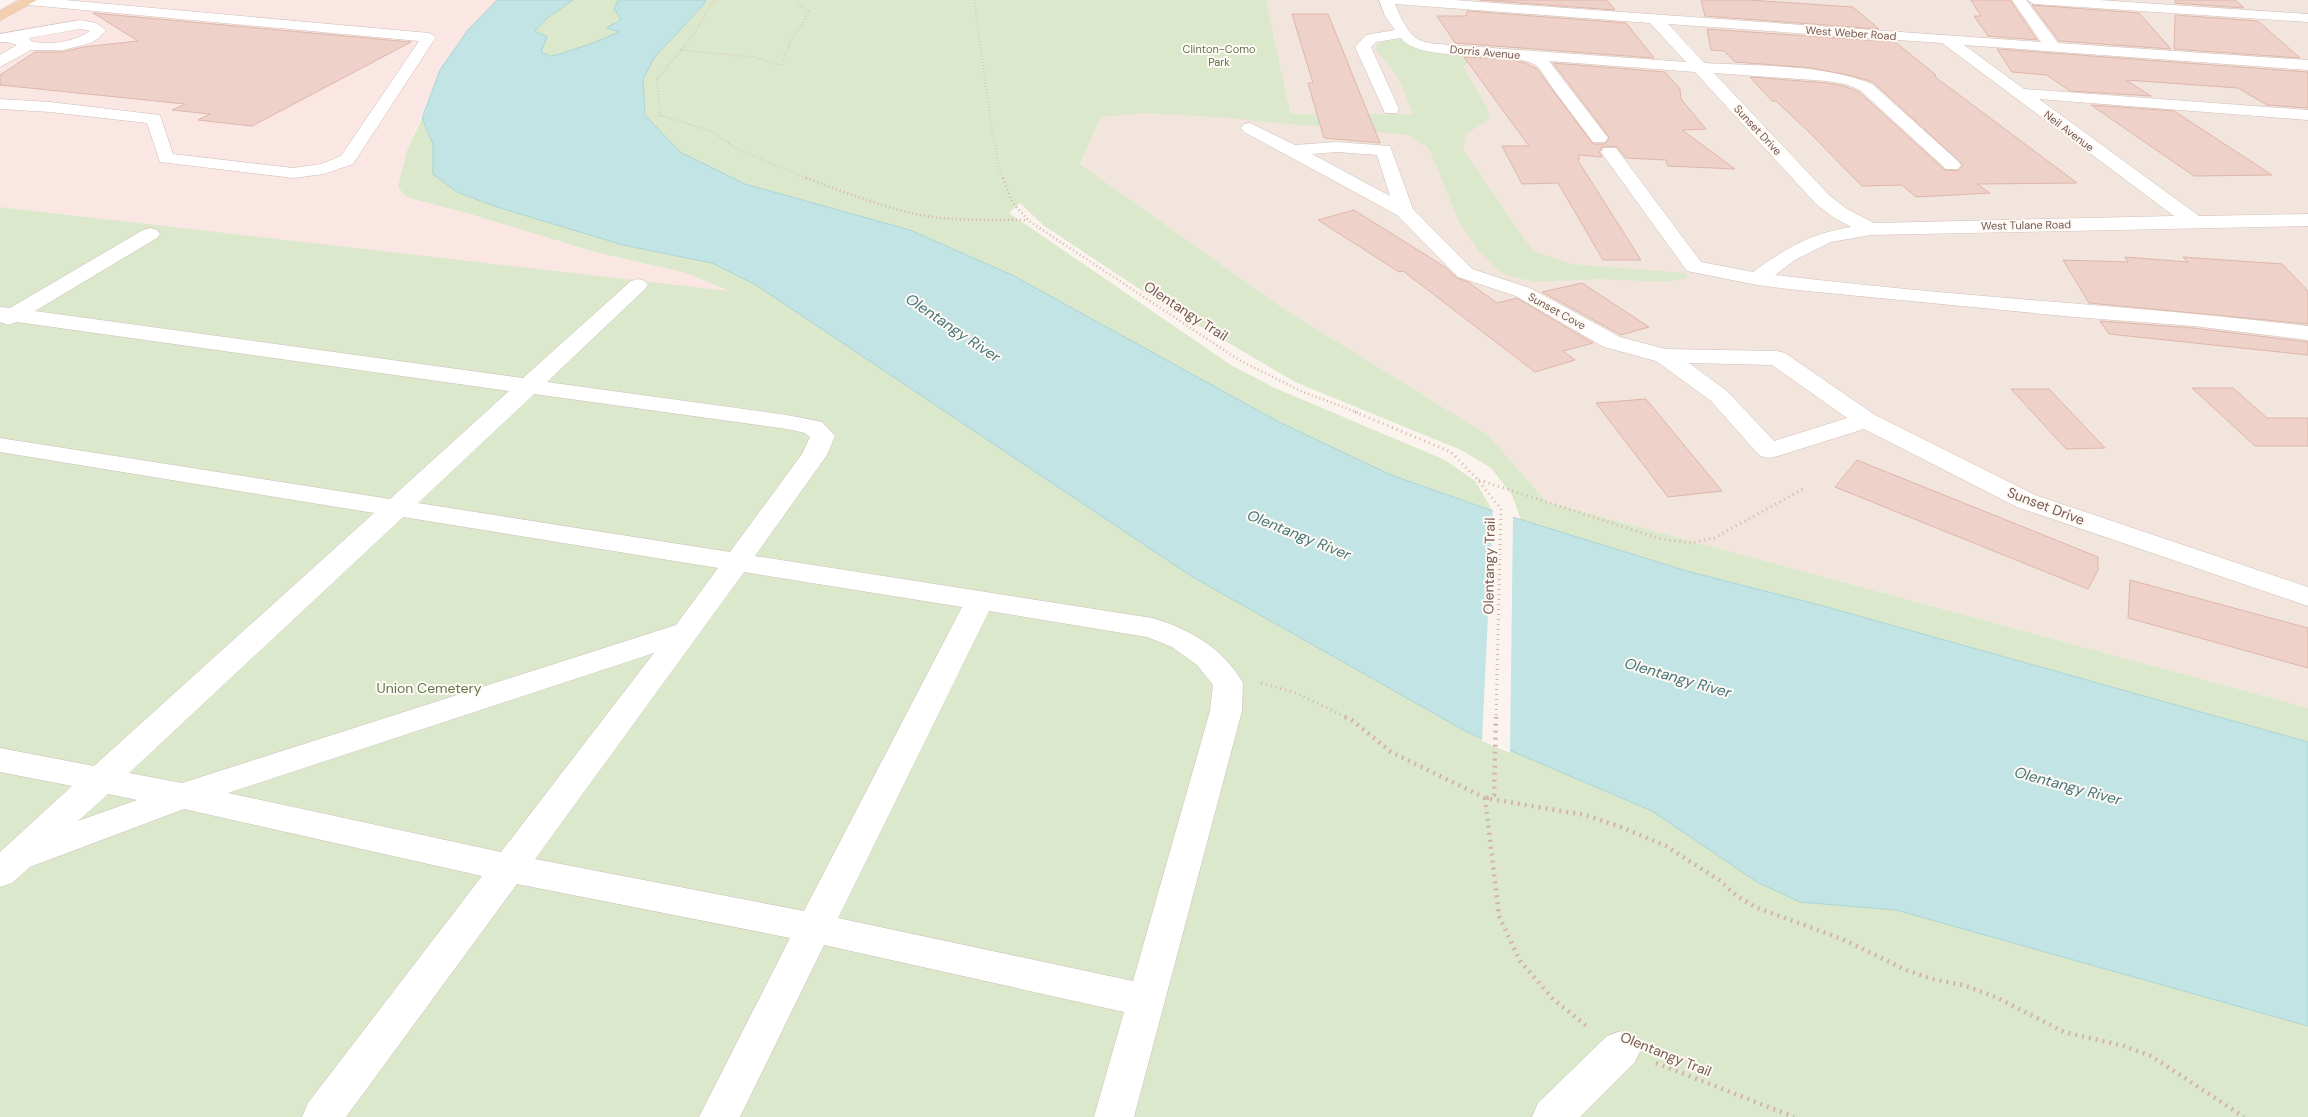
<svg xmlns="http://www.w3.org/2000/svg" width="2308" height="1117" font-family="'DM Sans',sans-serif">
  <rect width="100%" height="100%" fill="#fbf4ee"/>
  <!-- residential -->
  <path fill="#f2e5dd" d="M1266,0H2308V708L1547,502L1488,435L1281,307L1080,164L1108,102L1292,117Z"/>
  <!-- commercial -->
  <path fill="#fae6e3" d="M15,0H497L468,30L440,71L407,150L398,187L406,197L470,214L595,252L686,273L731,292L0,207V9Z"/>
  <!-- green -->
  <path fill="#dce8cc" d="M573,0H618L614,9L621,19L615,21L620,31C606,39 567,55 552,55C548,56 544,53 541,52L535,32L546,19Z
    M705,0H1266L1291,114H1413L1399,79L1376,50V45L1382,42L1400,39L1414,45L1496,54L1535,62C1516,62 1477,56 1463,66L1486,106L1490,119L1466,134L1463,150L1533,251L1570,264L1684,273L1688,278L1664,282L1599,279L1535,282L1503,274L1479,251L1458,220L1429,148L1408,135L1217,117L1143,113L1101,117L1080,164L1281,307L1488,435L1547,502L2308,708V742L1816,604L1690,572L1521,520L1512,495L1491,468L1461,450L1295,382L1159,302L1043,225L1020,203L1009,213L1231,365L1275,388L1445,460L1475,481L1493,511L1391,475L1279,422L1012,275L910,230L745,184L680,152L646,116L642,79L654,58L704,4Z
    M422,118L433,144V174L457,192L497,207L623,245L712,263L756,285L1191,576L1467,732L1652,811L1757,882L1800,902L1896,910L2308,1026V1117H0V207L729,291L686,273L595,252L470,214L406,197L398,187L407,150Z"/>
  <!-- water -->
  <path fill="#c3e4e4" stroke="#aad4d5" d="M497,0H573L546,19L535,31L547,37L541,52L550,56L560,54L593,43L619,32L607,28L621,19L614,9L618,0H705L704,4L654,58L643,79L645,115L680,152L745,184L910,230L1012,275L1279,422L1391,475L1493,511L1690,572L1816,604L2308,742V1026L1896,910L1800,902L1757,882L1652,811L1467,732L1191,576L756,285L712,263L623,245L497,207L457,192L433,174V144L422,118L440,70L468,30Z"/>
  <!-- pier -->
  <path fill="#fbf4ee" d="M1493,509L1513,515L1510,753L1482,741Z"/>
  <!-- building -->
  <path fill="#eed1c8" stroke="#dfb6aa" d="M1480,0H1607L1615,10Z
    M1701,0H1749L1853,7L1879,29L1705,16Z
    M1971,0H2010L2037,40L1988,36L1974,16H1981Z
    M2175,0H2235L2244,8L2175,3Z
    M2032,5L2139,13L2171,49L2059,41Z
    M1467,11L1626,23L1654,58L1455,43L1437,16H1466Z
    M93,13L411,42L252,126L198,120L210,114L172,110L185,104L0,85V75L35,52H63L83,47L138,41Z
    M1292,14H1328L1380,143L1324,138L1308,83H1313Z
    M2175,15L2258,21L2300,58L2174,49Z
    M1707,29L1895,42L1936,75L1934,76L2077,183L1977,184L1990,193L1916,197L1902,185L1862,186L1808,131L1776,101H1772L1750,77L1827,83L1844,86L1859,92L1945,170L1958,171L1963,165L1873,82L1853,76L1812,68L1735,62L1724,51L1711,50Z
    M1997,49L2308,72V108L2267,105L2238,88L2126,80L2151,96L2070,91L2047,75L2012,72Z
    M1464,57L1508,59L1525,63L1537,69L1593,144H1605L1609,137L1553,63L1665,72L1680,89L1681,99L1706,129L1682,130L1735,169L1668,166L1666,160L1626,158L1616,146L1602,147L1599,152L1602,157L1578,155L1580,159H1577L1641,260H1603L1558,183L1522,184L1502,146H1529Z
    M2091,105L2174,111L2272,175L2194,176Z
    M1354,210L1445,267L1457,278L1468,282L1497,303L1517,298L1593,343L1563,351L1575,360L1535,372L1403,271L1399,272L1318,220Z
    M2125,257L2188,262L2183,257L2282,264L2308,291V324L2089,303L2063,260L2128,262Z
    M1582,283L1649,327L1621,335L1542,292Z
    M2100,321L2193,328L2308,342V355L2109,334Z
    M2192,388H2233L2267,418H2308V446H2255Z
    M2011,389H2049L2105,448L2066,449Z
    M1646,399L1722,491L1668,497L1596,403Z
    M1857,460L2098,557V570L2088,589L1835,487Z
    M2130,580L2308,628V668L2128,618Z"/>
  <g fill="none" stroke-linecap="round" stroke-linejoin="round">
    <!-- minor casing -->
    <g stroke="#cfbdb6" stroke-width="1">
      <path id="minor" d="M23,0H65L429,33L436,37L353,164L324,174L293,178L160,162L147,123L50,112L0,109V99L50,102L160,115L173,154L293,168L321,164L341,156L419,41L29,5L24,4Z
        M1379,0H1454L2041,42L2012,0H2026L2058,43L2308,60V70L1964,45L2024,89L2308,110V120L2039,99L2199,216L2308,214V226L1871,235L1831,242L1795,260L1775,275C1953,297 2131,305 2308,326V340L2193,326L2074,317L1797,290L1757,285L1687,271L1601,152L1604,148H1616L1701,262L1753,272C1788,247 1809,234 1851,227L1833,217L1816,204L1695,72L1549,61L1608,138L1605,142H1593C1579,123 1565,105 1551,86C1547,80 1543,72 1538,67C1511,46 1422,66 1401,38L1376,42L1371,47L1399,109L1397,113H1385L1355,47L1366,35L1395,30L1385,16ZM1395,4L1650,23L1686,62L1451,45C1441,44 1424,44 1416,38C1407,31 1399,15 1395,4ZM1668,24L1942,43L2174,216L1874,223L1847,209L1830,196L1714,73L1827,81L1845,84L1860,90L1946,169H1958L1961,165L1958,161L1872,84C1823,64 1757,66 1704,63Z
        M2027,0H2099L2308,14V22L2034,4Z
        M80,20L96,23L106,30L99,38L91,43L63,50H31L0,67V55L17,45L7,42H0V34ZM80,29L90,31C74,42 49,46 31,41L29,38Z
        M1250,123L1295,145L1337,142L1390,146L1413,209L1472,269L1530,288L1620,337L1665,349L1777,351L1785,353L1875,415L2035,495L2308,587V606L2017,507L1864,429L1778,456L1769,458L1760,456L1711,401L1656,361L1604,347L1516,296L1458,277L1397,215L1244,132L1241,128L1244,124ZM1337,152L1377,155L1390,196L1312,154ZM1689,363L1772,365L1847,418L1774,441L1727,391Z
        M150,228L157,230L160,234L157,238L35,311L523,378L631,281L638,279L645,281L648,285L645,289L547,382L787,415L822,422L835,436L827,455L755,556L1152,618C1190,629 1223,648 1243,683L1242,711L1134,1117H1094L1124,1012L824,945L740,1117H699L790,938L517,884L346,1117H302L308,1103L482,876L184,809L30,867L12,883L0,887V852L72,786L0,772V748L94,766L374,513L0,452V438L390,499L509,391L17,322L8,325L0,322V307L10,308L143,230ZM534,394L787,429L805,433L810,437L802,454L730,552L418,503ZM403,517L718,568L676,625L182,783L129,773ZM744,572L962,607L804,911L535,859ZM989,611L1147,637L1172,647L1197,665L1213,685L1210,711L1133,981L838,918ZM654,653L501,852L228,793ZM108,794L137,800L78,821Z
        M1621,1031L1635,1036L1641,1049L1635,1062L1580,1117H1532L1538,1103L1607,1036Z"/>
    </g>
    <!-- major casing -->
    <g stroke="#d8d1ce" stroke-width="1">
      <path id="major" d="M20,0H37L0,21V11Z"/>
    </g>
    <!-- path-far3 -->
    <path stroke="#d4b4aa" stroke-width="2" stroke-dasharray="0.5 2.5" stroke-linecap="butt" d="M716,0L709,7L692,37L657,79L660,115L711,131L737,149L809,179
      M974,0L992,130L999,168L1003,179
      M681,50L753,57L781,65L792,38L803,24L808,11L798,4V0"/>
    <!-- path-far2 -->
    <path stroke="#d4b4aa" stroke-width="2.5" stroke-dasharray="1 3" stroke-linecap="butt" d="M806,178C842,191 878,206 916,214C952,222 991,219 1028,220
      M1003,178L1012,202L1029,221L1239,360L1303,392L1359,413"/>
    <!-- path-far1 -->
    <path stroke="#d4b4aa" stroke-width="3" stroke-dasharray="1 4" stroke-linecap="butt" d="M1355,412L1451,452L1478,480L1501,509L1496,718
      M1479,480L1661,539L1691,543L1714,538L1805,488
      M1261,683L1296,693L1348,718"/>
    <!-- path -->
    <path stroke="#d4b4aa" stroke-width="4.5" stroke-dasharray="2 5" stroke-linecap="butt" d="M1345,717L1353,721L1391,752L1485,798L1585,815L1621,827L1666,846L1719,880L1737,896L1755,907L1842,939L1906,970L1932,979L1963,985L1998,998L2064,1032L2124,1046L2151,1056L2244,1117
      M1485,798L1499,916L1520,961L1553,999L1589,1028
      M1487,798L1494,795L1496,717
      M1656,1063L1794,1117"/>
    <!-- minor -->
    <use href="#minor" fill="#fff" fill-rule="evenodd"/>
    <!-- major -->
    <use href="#major" fill="#f2cfae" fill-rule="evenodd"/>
  </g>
  <g text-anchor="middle" stroke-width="4" stroke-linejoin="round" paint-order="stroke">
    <!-- far-street labels -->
    <g font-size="11" fill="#755951" stroke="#fef9f4">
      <text transform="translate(1851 33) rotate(4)" y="4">West Weber Road</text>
      <text transform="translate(1485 52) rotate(5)" y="4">Dorris Avenue</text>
      <text transform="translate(1758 130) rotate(47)" y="4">Sunset Drive</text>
      <text transform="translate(2069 131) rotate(37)" y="4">Neil Avenue</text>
      <text transform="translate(2026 225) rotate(-1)" y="4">West Tulane Road</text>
      <text transform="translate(1557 311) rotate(29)" y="4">Sunset Cove</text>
    </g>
    <!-- far-park labels -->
    <g font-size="11" fill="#5f794b" stroke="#fef9f4">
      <text x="1219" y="53">Clinton-Como<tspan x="1219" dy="13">Park</tspan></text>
    </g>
    <!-- street labels -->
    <g font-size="14" fill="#755951" stroke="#fef9f4">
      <text transform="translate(1186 311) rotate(33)" y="5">Olentangy Trail</text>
      <text transform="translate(2046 506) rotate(21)" y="5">Sunset Drive</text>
      <text transform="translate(1489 566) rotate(-89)" y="5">Olentangy Trail</text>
      <text transform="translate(1666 1054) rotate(22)" y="5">Olentangy Trail</text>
    </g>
    <!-- park labels -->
    <g font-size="14" fill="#5f794b" stroke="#fef9f4">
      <text x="429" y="693">Union Cemetery</text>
    </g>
    <!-- water labels -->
    <g font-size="15" font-style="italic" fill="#467778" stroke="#fef9f4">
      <text transform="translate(953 328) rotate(34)" y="5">Olentangy River</text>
      <text transform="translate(1299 535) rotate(22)" y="5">Olentangy River</text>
      <text transform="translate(1678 678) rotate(16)" y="5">Olentangy River</text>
      <text transform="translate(2068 786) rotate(15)" y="5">Olentangy River</text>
    </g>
  </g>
</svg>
